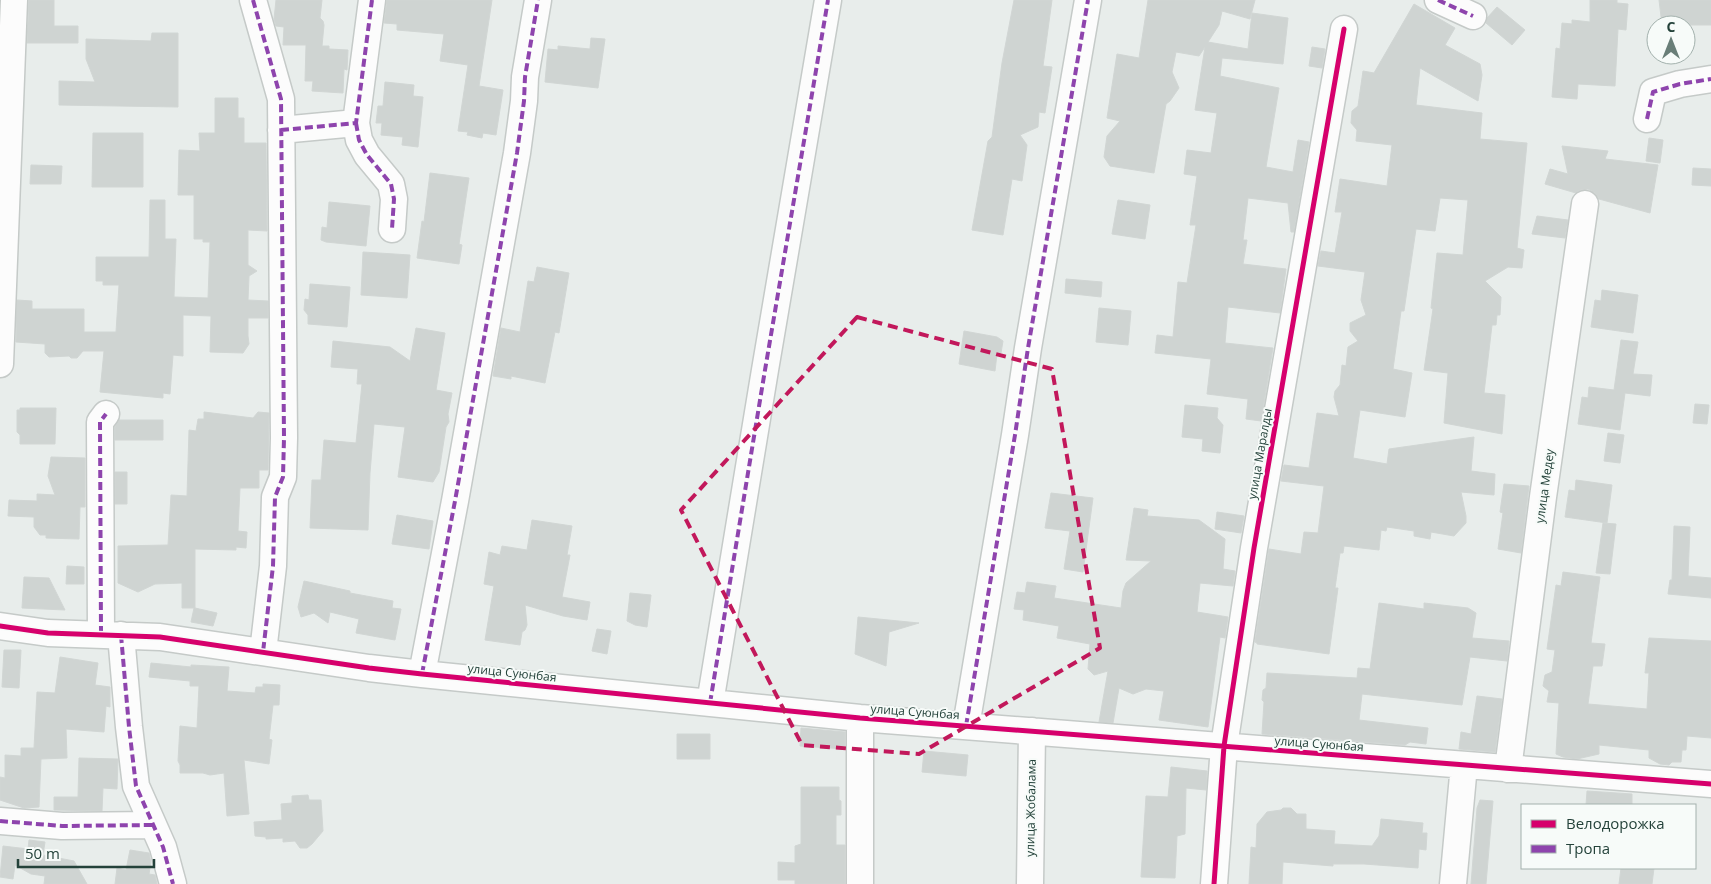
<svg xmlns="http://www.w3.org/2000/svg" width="1711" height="884" font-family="'Open Sans',sans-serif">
  <rect width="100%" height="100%" fill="#e8edeb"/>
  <!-- building -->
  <path fill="#cfd4d2" stroke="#d1d6d4" d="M29,0H54V26H78V43H27Z
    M276,0H322L320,18L323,21L324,25L322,46H329V49L348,50L347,70L344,69L343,93L312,91L313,81H305L306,45H283L284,27L276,26L274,19Z
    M387,0H492L479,86L503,90L496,135L483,133L482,138L467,135L468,132L458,131L468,65L440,61L444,34L397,30V24L384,23Z
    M1014,0H1052L1043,66L1052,67L1045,113L1039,112L1038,127L1020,135L1027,145L1022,181L1012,179L1003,235L972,230L988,141L992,137L1002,63Z
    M1148,0H1255L1250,19L1222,11L1219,25L1208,42L1248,49L1252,13L1288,18L1283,64L1222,58L1220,76L1279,88L1266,167L1293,172L1298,140L1309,142L1294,232H1291L1288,203L1248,198L1243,240H1247L1243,264L1286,269L1280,313L1228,307L1225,343L1273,348L1261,421L1246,419L1248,399L1207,394L1211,359L1155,353L1157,335L1173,337L1178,282L1187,283L1196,225H1190L1197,176L1184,174L1187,150L1211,153L1217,113L1195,110L1205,47L1199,56L1176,52L1172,72L1179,88L1170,101L1166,104L1154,173L1110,166L1104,157L1107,136L1120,121L1107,118L1117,54L1139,58Z
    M1590,0H1617V3L1628,4L1626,30L1618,29L1615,86L1578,84L1577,99L1552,97L1556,48L1560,49L1562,23L1572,24V20L1590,22Z
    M1659,0H1711V25H1662Z
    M1414,4L1455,28L1445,45L1480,64L1482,75L1478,101L1420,68L1416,105L1482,113L1480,139L1527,143L1517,248L1524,250L1522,268L1508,267L1485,281L1501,297L1500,315H1497L1496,325H1492L1484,393L1505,395L1502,434L1444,423L1448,373L1424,370L1433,309L1431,308L1437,253L1463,255L1468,200L1440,198L1435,231L1416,229L1404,311H1401L1393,369L1412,373L1405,417L1360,410L1353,458L1387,464L1389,449L1474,437L1471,471L1495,474L1494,495L1461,492L1466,516V523L1454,536L1431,532L1430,539L1414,536V531L1387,527L1386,531L1381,530L1379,550L1344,546L1343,553H1340L1335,588H1338L1329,654L1257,644V643L1255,642L1269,549L1301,554L1304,532L1318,533L1324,486L1281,481L1284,465L1309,468L1317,413L1339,416L1334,397L1335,391L1340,385L1342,365L1346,366L1348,347L1358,341L1350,331V323L1366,315L1361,300L1365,272L1318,266L1321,251L1335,253L1342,212H1335L1340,179L1387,186L1392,145L1356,141L1357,130L1351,123L1352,111L1358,106L1363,71L1374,73Z
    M1497,7L1525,30L1512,45L1486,23L1487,18Z
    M152,33H178V107L59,105V81L95,82L86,59V39L151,41Z
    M591,38L605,39L598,88L545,82L548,49L558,50V46L590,49Z
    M1312,47L1325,49L1322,68L1309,66Z
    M385,82L414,85L413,96L423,97L418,147L402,145L403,137L381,135L382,123H376L378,106H383Z
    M215,98H238V118H244V143H266L267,231L248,230V265L257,271L249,276L248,300L268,301V318H248V336L249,344L243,353L210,352L211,316L183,315V356L173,355L170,394L163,393V398L100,392L104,351H83L77,358H71L69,356L49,357L45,353V344L16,342L17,300L32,301V309H84V332H116L119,285H103V281H96V257H149L150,200H165V239H176L174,297L208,298L210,242H203V239H194V195H178L179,150L200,151L199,133H215Z
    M93,133H143V187H92Z
    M1649,138L1663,140L1660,163L1646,161Z
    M1562,146L1608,151L1605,159L1658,165L1650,213L1599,199L1595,193L1588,189L1580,190L1576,193L1545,184L1550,169L1568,174Z
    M31,165L62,166L61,184H30Z
    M1693,168L1711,169V186L1692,185Z
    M430,173L469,178L459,244L462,245L459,264L417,258L422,221L424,222Z
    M1118,200L1150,205L1145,239L1112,234Z
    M329,202L370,206L366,246L326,242L321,240L322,227L327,228Z
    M1537,216L1568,220L1565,238L1532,234Z
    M363,252L410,255L407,298L361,295Z
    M537,267L569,273L559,333L555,332L545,383L511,376V379L493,376L501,328L520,332L528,281L534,282Z
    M1066,279L1102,282L1101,297L1065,293Z
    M310,284L350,287L347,327L308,324V315L304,310L305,299L309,300Z
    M1602,290L1638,295L1633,333L1591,327L1595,300L1601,301Z
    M1099,308L1131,311L1128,345L1096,342Z
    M416,328L445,333L436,390L452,393L448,414L449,422L446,427L439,472L433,482L398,477L405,427L374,424L370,473L368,530L310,528L312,480H321L324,440L356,443L362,384H357L358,369L331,367L333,341L390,347L410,361Z
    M964,331L997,337L1003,341L1001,353L997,354L995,371L959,364Z
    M1621,340L1638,342L1633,374L1652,375L1650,396L1625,393L1620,430L1578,424L1582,397L1588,398L1589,387L1614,390Z
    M1695,404L1709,405L1707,424L1693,423Z
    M1185,405L1218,408L1217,418L1223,425L1220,453L1202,451L1203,439L1182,437Z
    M20,408H56L55,444H20V435L17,432V410H20Z
    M204,412L253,418L258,412L269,413L268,470H259V488H240L238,531L247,532L246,548L236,547V550L195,549V608L217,613L213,626L191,622L194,608H182V583L155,584L138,592L118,583V546L168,545L171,495L187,496L189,430L196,431L198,419H204Z
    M119,420H163V440H115V427Z
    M1608,433L1624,435L1620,463L1604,461Z
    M51,457L85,458V507H80L79,539L46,538V535H40L34,527V517L8,516L9,500L37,501V494L55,495L48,476Z
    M115,472H127V504H115Z
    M1576,480L1612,485L1607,523L1565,517L1569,490L1575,491Z
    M1504,484L1529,486L1521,553L1498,549L1503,513L1500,512Z
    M1051,493L1093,498L1083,572L1064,569L1070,531L1045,528Z
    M1134,508L1148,510L1147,516L1199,520L1225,539L1223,569L1235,571L1233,586L1200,583L1197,612L1228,617L1225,638L1220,637L1208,727L1159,720L1164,691L1146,689L1133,694L1119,688L1113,723L1099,722L1108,671L1094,675L1088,669L1090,644L1057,638L1059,626L1023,620L1024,610L1014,609L1017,592L1025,593L1027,582L1056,586L1054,598L1121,608L1123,591L1126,583L1151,561L1126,560Z
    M1217,512L1244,516L1241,533L1215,529Z
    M397,515L433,521L429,549L392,544Z
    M532,520L572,526L567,555H570L562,597L590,602L587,620L563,616L525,605L527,625L525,630L522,632L520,645L485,640L494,586L484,584L489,552L500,555L502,546L527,550Z
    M1603,523L1616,524L1610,574L1596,573Z
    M1674,526L1690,527L1688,576L1711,578V598L1668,594L1670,580H1672Z
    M67,566L84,567V584H66Z
    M1563,572L1600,577L1591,643L1605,644L1602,666H1593L1588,704L1647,709L1649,673H1645L1649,638L1711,641V738L1687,736L1686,750H1682L1681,762H1672L1669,765L1660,764L1649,758V750L1599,745V754L1577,759L1563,757L1556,754L1559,703L1547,702L1549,691L1543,686L1545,675L1552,672L1555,650L1547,649L1556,585L1561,586Z
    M24,577L49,578L65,610L22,608Z
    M304,581L350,591V593L393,601L392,608L401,609L395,640L356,633L359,619L330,612L328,623L314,613L301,617L298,607Z
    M630,593L651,595L647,627L635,625L627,621Z
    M1379,603L1424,609V603L1468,608L1476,613L1472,638L1509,641L1507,661L1470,657L1462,705L1362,694L1359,720L1428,728L1426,744L1410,742L1405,745L1262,734L1264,702L1262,700L1263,690L1266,688L1267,673L1357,678L1358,668L1370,669Z
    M858,617L919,623L889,632L886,666L855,654Z
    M597,629L611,631L607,654L592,651Z
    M4,650H21L19,688L2,687Z
    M60,657L98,663L95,685L110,687V707L106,706L104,732L66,729L67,758L41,759L39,807L24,808L0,800V777L5,778V755L21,756V748H34L37,692L55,693Z
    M151,663L191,667V665L229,667L227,691L255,693L256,687H263V684L280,685L279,705H273L269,739L272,740L269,764L244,760L249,814L227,816L224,773L210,775L203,773H180V765L178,761L180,726L197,728L199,686H190V681L149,677Z
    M1477,696L1502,699L1495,752L1459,749L1461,732L1471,734Z
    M801,728L845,732V749L800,746Z
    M677,734H710V759H677Z
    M924,751L968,755L966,776L922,772Z
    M79,758L118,759L117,789L103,788L102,811L54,810V797H78Z
    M1171,767L1207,771L1206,790L1186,788L1185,834L1177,836L1175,878L1141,877L1146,796L1168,797Z
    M801,787H839V800L841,801V815H836V845H845V884H795V880H778V862L795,863V846L801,844Z
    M1587,791L1632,794V805H1586Z
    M308,795L309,800H321L323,831L312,844L307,848H300L295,841L283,842V838L266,839V837L255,836L254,822L282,820L281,804L292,803V796Z
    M1480,800L1493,801L1486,884H1471L1477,808Z
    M1283,808H1291L1297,814H1306V829L1335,831L1334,844L1372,846L1379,836L1381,819L1423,823L1422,833H1427L1426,850L1419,849L1418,868L1364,864H1333V866L1283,862L1282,884H1249L1251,847L1256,848L1257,824L1267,812L1281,810Z
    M29,840L45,842L43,855L74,861L87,884H44L45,876L31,874L15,865L13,879L0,877L3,846L28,849Z
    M130,850L149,853L151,862L149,874L155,875L157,884H115L117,868L126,870Z
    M1621,868H1654L1652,884H1619Z"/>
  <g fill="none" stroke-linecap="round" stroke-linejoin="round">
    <!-- minor casing -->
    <g stroke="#c5cac8" stroke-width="29">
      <path id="minor" d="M253,0L281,99L284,438L283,477L275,497L273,566L263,652
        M1438,0L1473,16
        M1647,119L1653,92L1680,84L1711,79
        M356,123L359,140L367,155L391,184L394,199L392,229
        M281,130L356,123L372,0
        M0,364L14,0
        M0,626L48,633L160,637L369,668L422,674L860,718L1711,784
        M101,634L100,422L106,414
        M121,635L129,727L136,786L163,847L173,884
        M422,674L455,501L517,153L524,101L525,77L538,0
        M710,703L765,370L828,0
        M966,726L1015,435L1028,348L1088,0
        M1508,769L1543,497L1585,204
        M0,821L62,826L152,825
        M860,884V718
        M1030,884L1032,731
        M1214,884L1224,746L1254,548L1344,29
        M1453,884L1464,765"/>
    </g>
    <!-- minor -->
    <use href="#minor" stroke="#fcfcfc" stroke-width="26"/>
    <!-- quiet -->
    <path stroke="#8e44ad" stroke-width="4" stroke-dasharray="8 4" stroke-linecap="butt" d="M253,0L281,99L284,438L283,477L275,497L273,566L263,652
      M1438,0L1473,16
      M1647,119L1653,92L1680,84L1711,79
      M356,123L359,140L367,155L391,184L394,199L392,229
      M281,130L356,123L372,0
      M101,634L100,422L106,414
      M121,635L129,727L136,786L163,847L173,884
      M422,674L455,501L517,153L524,101L525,77L538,0
      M710,703L765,370L828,0
      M966,726L1015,435L1028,348L1088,0
      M0,821L62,826L152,825"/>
    <!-- cycleway casing -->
    <g stroke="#f7fbf9" stroke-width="8">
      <path id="cycleway" d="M0,626L48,633L160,637L369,668L422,674L860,718L1711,784
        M1214,884L1224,746L1254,548L1344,29"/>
    </g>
    <!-- cycleway -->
    <use href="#cycleway" stroke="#d6006c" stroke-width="5"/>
  </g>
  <!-- marked area -->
  <path fill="none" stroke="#c2185b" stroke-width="4" stroke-dasharray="10 6" stroke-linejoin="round" d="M857,317L1052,369L1100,648L919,754L802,745L681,510Z"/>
  <g text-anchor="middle" stroke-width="4" stroke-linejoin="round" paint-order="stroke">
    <!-- street labels -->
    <g font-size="12" fill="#24423a" stroke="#f7fbf9">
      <text transform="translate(1260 454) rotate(-80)" y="4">улица Маралды</text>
      <text transform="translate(1545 486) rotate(-82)" y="4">улица Медеу</text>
      <text transform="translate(512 673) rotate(6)" y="4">улица Суюнбая</text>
      <text transform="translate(915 712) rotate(4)" y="4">улица Суюнбая</text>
      <text transform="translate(1319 744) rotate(4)" y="4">улица Суюнбая</text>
      <text transform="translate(1031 808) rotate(-89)" y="4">улица Жобалама</text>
    </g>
  </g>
  <!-- legend -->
  <rect x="1521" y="804" width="175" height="65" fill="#f7fbf9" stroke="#a3b1ad"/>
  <rect x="1531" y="820" width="25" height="8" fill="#d6006c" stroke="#a3b1ad"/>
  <text x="1566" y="829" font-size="15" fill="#24423a">Велодорожка</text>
  <rect x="1531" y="845" width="25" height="8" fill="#8e44ad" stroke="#a3b1ad"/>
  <text x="1566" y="854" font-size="15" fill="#24423a">Тропа</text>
  <!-- north arrow -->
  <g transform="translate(1671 40)"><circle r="24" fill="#f7fbf9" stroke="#a3b1ad"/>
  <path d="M0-4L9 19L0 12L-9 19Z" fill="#697e78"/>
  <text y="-8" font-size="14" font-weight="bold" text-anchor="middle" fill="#24423a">С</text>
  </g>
  <!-- scale -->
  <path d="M18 859v8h136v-8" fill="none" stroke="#24423a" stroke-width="2.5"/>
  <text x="25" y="859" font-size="15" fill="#24423a" stroke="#f7fbf9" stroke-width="4" paint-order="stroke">50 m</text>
</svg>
